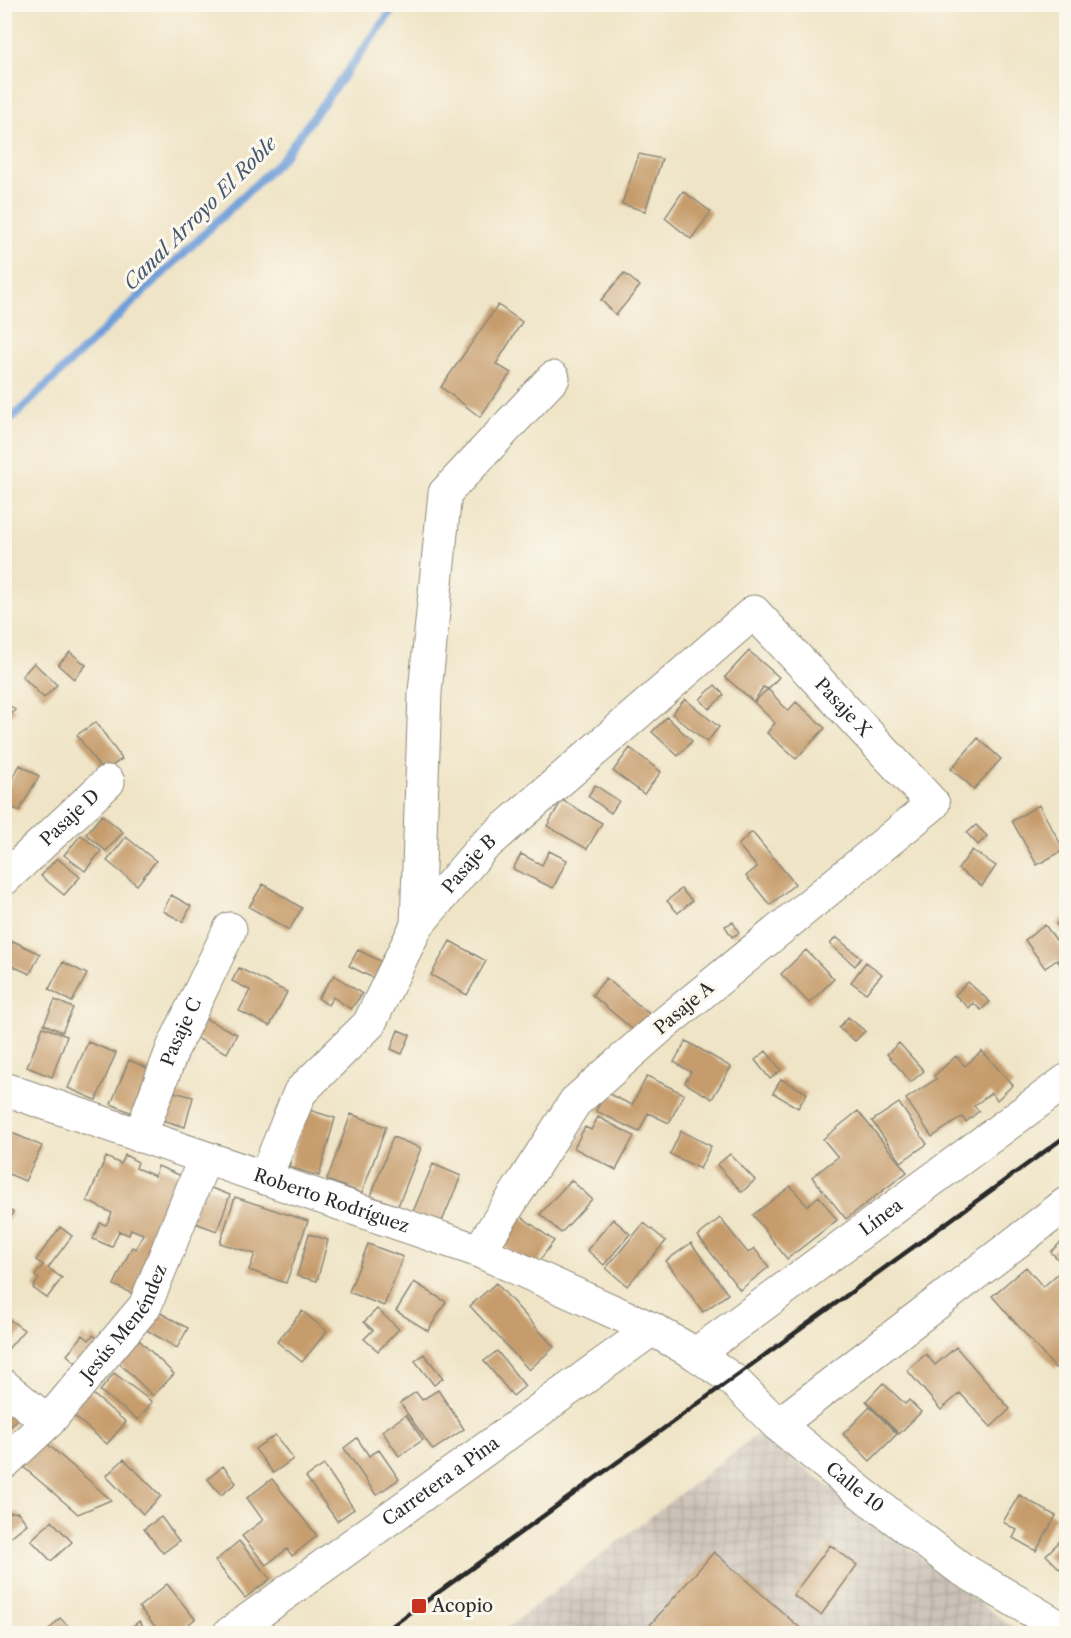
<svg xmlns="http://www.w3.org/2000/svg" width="1071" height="1638" font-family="'Libre Caslon Text',serif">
  <defs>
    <pattern id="industrial-grid" width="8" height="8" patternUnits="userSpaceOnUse" patternTransform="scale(1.5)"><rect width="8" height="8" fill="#ccc2b8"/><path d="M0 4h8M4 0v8" fill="none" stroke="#afa79e"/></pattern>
  </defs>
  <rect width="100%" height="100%" fill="#fbf7ec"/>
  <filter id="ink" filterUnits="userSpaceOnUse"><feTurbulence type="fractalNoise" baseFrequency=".0167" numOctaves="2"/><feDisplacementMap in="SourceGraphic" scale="12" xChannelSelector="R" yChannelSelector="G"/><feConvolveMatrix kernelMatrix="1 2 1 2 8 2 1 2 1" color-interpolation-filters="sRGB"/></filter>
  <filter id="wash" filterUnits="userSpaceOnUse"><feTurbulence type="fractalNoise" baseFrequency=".008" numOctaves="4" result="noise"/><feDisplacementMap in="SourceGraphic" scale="24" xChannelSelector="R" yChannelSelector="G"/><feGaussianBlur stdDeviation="1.35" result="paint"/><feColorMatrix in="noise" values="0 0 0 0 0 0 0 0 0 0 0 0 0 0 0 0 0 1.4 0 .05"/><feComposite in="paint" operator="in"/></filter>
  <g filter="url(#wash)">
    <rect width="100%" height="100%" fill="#efe4c6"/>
    <!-- industrial -->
    <path fill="url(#industrial-grid)" d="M759,1433L1020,1633L499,1634Z"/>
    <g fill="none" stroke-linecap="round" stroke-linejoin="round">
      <!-- stream -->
      <path stroke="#6f9fd9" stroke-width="8" d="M4,426L282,159L397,4"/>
    </g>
    <g id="blocks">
      <!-- building -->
      <path fill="#c69c6c" d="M639,154L662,159L645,211L622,204Z
        M683,191L711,212L691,239L665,218Z
        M624,273L640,286L616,315L601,300Z
        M498,305L522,322L496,364L511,373L480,417L441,387Z
        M749,651L779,677L768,689L763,687L754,702L725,677Z
        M70,652L86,665L74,679L58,665Z
        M34,663L57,685L44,698L22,676Z
        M715,685L724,695L709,709L700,699Z
        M768,689L788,711L796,702L825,728L796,759L767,733L775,723L754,702Z
        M685,699L719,727L707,742L672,714Z
        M4,701L15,710L4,722Z
        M667,717L692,741L678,756L652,732Z
        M96,722L122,759L103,772L77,735Z
        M978,738L1001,759L974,789L951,769Z
        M630,748L661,772L644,794L613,771Z
        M20,765L39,776L19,811L4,803V793Z
        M595,785L619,801L611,813L588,796Z
        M562,800L602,823L587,849L547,826Z
        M1039,805L1064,850L1037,865L1012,821Z
        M102,815L123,832L106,851L86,834Z
        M976,825L987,836L978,845L967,833Z
        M752,832L795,884L770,905L746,876L757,867L738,845Z
        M81,835L101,851L85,871L64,855Z
        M126,837L156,861L137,885L107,861Z
        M972,850L996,866L982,886L958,869Z
        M549,851L567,860L553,888L513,869L521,854L542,865Z
        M57,858L80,877L64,895L41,876Z
        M263,884L302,908L289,930L249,907Z
        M681,889L692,901L678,913L667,901Z
        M171,895L191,906L183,922L163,911Z
        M1066,916V938L1056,924Z
        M733,922L739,933L732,937L725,926Z
        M1045,925L1066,954V969L1065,971L1057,960L1045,968L1025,940Z
        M836,937L861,958L855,966L830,944Z
        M13,941L40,954L30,974L4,962V958Z
        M450,941L486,961L467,995L431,975Z
        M358,950L389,965L381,982L349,966Z
        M806,950L834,979L809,1003L781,974Z
        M63,962L87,974L72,1002L49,989Z
        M866,962L882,974L866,993L851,982Z
        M239,968L287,992L270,1026L239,1011L250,990L232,981Z
        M334,975L362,994L351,1009L333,997L328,1005L318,998Z
        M606,978L653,1017L638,1034L592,995Z
        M968,982L990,1002L981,1010L973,1003L969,1008L955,995Z
        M55,1000L73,1008L62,1032L44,1024Z
        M848,1017L865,1031L855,1041L839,1028Z
        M204,1018L237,1034L227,1053L194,1037Z
        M4,1020L10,1021L5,1042H4Z
        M43,1027L67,1036L52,1077L27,1067Z
        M398,1030L410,1035L402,1054L391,1049Z
        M686,1041L731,1067L712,1099L685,1083L691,1072L674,1062Z
        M88,1042L116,1053L96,1100L68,1088Z
        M899,1043L924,1071L911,1082L887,1054Z
        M766,1051L781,1070L770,1079L755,1060Z
        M982,1051L1013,1085L997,1100L991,1093L974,1106L979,1111L966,1122L962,1117L932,1137L906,1099L936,1079L934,1076L956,1056L965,1066Z
        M129,1060L156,1072L137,1115L111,1104Z
        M647,1076L684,1094L669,1123L648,1113L639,1132L596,1111L605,1092L632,1105Z
        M781,1079L807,1093L798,1108L773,1093Z
        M163,1089L193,1097L185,1127L155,1118Z
        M899,1103L927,1144L901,1162L872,1121Z
        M306,1109L335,1118L319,1176L289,1167Z
        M858,1111L907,1172L846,1219L812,1177L838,1157L823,1139Z
        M351,1114L386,1127L362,1193L327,1180Z
        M598,1117L634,1136L616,1170L574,1148L585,1127L591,1130Z
        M681,1131L711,1146L700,1169L670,1154Z
        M10,1132L42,1146L25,1181L4,1172V1144Z
        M393,1137L421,1148L398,1206L371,1196Z
        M730,1154L755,1180L742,1192L717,1165Z
        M125,1155L138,1162L136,1168L155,1176L158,1166L191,1180L137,1296L114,1285L132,1247L136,1249L143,1234L131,1229L129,1235L119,1231L112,1247L93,1239L100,1223L106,1225L112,1213L87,1201L106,1157L121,1164Z
        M433,1164L461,1176L440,1226L412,1214Z
        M571,1180L592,1199L561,1233L540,1214Z
        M203,1185L230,1195L217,1231L190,1221Z
        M791,1186L807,1206L819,1196L837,1220L787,1259L753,1215Z
        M235,1197L308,1221L286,1283L249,1270L255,1254L220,1243Z
        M4,1208L13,1212L4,1228Z
        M514,1211L554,1241L534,1268L493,1238Z
        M720,1218L748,1253L754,1248L769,1267L740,1290L698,1236Z
        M613,1219L630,1234L604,1265L587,1250Z
        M644,1223L666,1241L627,1286L606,1268Z
        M60,1227L72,1236L48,1268L62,1278L47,1298L33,1288L39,1279L35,1276L43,1265L36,1260Z
        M309,1234L328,1240L317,1281L297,1276Z
        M1066,1237V1359L1055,1368L992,1296L1026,1267L1043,1287L1065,1267L1051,1252Z
        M691,1243L728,1294L703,1312L666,1261Z
        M368,1244L403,1257L384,1306L349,1292Z
        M414,1282L446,1302L428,1331L396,1311Z
        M496,1283L554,1347L529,1370L470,1306Z
        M377,1309L399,1329L378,1351L364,1339L373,1330L364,1322Z
        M155,1310L188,1328L177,1348L143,1328Z
        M302,1311L327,1331L302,1362L277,1342Z
        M10,1320L24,1330L4,1354V1327Z
        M83,1335L89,1340L93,1335L101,1341L81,1367L67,1355Z
        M138,1339L174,1374L153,1396L117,1361Z
        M956,1347L1010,1409L991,1427L960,1393L941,1410L907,1370L926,1354L935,1365Z
        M497,1351L525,1386L513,1396L484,1361Z
        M424,1354L443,1378L434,1385L415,1361Z
        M114,1373L152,1402L138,1420L100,1391Z
        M883,1383L905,1404L909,1400L921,1412L899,1434L866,1401Z
        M88,1390L126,1422L107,1444L69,1412Z
        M438,1390L464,1429L433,1450L400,1403L416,1392L422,1400Z
        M8,1406L20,1416L4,1434V1410Z
        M870,1407L897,1434L870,1461L843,1434Z
        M406,1415L423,1440L399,1456L382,1431Z
        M275,1435L293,1459L273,1473L255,1449Z
        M357,1438L369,1456L379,1450L399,1479L376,1495L344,1448Z
        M43,1440L111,1500L78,1514L21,1465Z
        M124,1459L161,1496L143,1514L106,1476Z
        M324,1465L354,1509L337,1521L306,1477Z
        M223,1466L236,1483L221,1495L208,1479Z
        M272,1479L317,1536L292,1556L287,1549L266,1565L242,1536L263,1520L247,1498Z
        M1019,1495L1056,1516L1036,1551L1013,1538L1017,1530L1003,1522Z
        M18,1512L27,1524L4,1542V1513Z
        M161,1517L179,1541L163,1553L144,1529Z
        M52,1521L72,1542L51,1561L31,1540Z
        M1066,1535V1575L1046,1555Z
        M239,1541L270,1579L245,1598L215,1561Z
        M830,1545L857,1565L821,1615L793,1595Z
        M714,1552L807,1634H642Z
        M167,1584L195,1619L177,1634H161L139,1607Z
        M60,1618L76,1634H45Z
        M139,1621L149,1634H124Z"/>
    </g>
  </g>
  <g filter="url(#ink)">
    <use href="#blocks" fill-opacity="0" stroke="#8d8878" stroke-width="1.5"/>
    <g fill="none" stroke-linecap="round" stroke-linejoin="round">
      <!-- minor casing -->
      <g stroke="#8d8878" stroke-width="35">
        <g id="minor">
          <path id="s1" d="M4,879L108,782"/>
          <path d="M417,925L425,692L445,493L553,378"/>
          <path id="s2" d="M4,1089L479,1251L652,1329L696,1354L733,1380L778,1425L864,1495L960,1568L1066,1631"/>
          <path id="s3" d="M140,1136L173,1048L230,929"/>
          <path id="s4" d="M265,1178L300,1092L369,1024L417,925L482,848L754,612L933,804L659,1028L575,1102L479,1251"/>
          <path id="s5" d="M696,1354L1066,1081"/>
          <path d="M4,1386L48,1422"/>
          <path d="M778,1425L1066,1204"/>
          <path id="s6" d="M4,1463L48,1422L145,1306L205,1158"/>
          <path id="s7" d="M229,1634L652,1329"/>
        </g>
      </g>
      <!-- minor -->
      <use href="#minor" stroke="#fff" stroke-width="33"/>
      <!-- rail -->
      <path stroke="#2b2b2b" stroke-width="4.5" d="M381,1634L1066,1136"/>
    </g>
  </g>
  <!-- markers -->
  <rect fill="#c8321e" stroke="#fbf7ec" stroke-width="2" x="411" y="1598" width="16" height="16" rx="3"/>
  <g text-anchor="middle" stroke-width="6" stroke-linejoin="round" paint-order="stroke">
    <!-- street labels -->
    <g font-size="18" fill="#2b2b2b" stroke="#fbf7ec">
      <text dy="6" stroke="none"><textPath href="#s4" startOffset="891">Pasaje X</textPath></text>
      <text dy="6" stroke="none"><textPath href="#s1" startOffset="90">Pasaje D</textPath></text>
      <text dy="6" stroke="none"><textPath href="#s4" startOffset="380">Pasaje B</textPath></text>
      <text transform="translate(684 1008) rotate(-40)" y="6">Pasaje A</text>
      <text dy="6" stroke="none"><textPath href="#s3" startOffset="112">Pasaje C</textPath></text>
      <text dy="6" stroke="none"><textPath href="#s2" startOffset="346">Roberto Rodríguez</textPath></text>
      <text dy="6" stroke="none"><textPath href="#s5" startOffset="230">Línea</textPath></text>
      <text dy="6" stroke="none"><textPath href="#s6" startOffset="186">Jesús Menéndez</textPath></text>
      <text dy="6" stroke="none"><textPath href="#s7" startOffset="261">Carretera a Pina</textPath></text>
      <text dy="6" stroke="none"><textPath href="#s2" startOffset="950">Calle 10</textPath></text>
    </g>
    <!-- poi labels -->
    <g font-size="18" fill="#2b2b2b" stroke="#fbf7ec" text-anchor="start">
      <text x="432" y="1612">Acopio</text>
    </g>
    <!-- water labels -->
    <g font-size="20" font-style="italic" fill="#465971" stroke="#fbf7ec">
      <text transform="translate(200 213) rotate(-45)" y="7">Canal Arroyo El Roble</text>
    </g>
  </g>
  <!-- margin -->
  <rect width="1071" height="1638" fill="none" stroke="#fbf7ec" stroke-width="24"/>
</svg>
